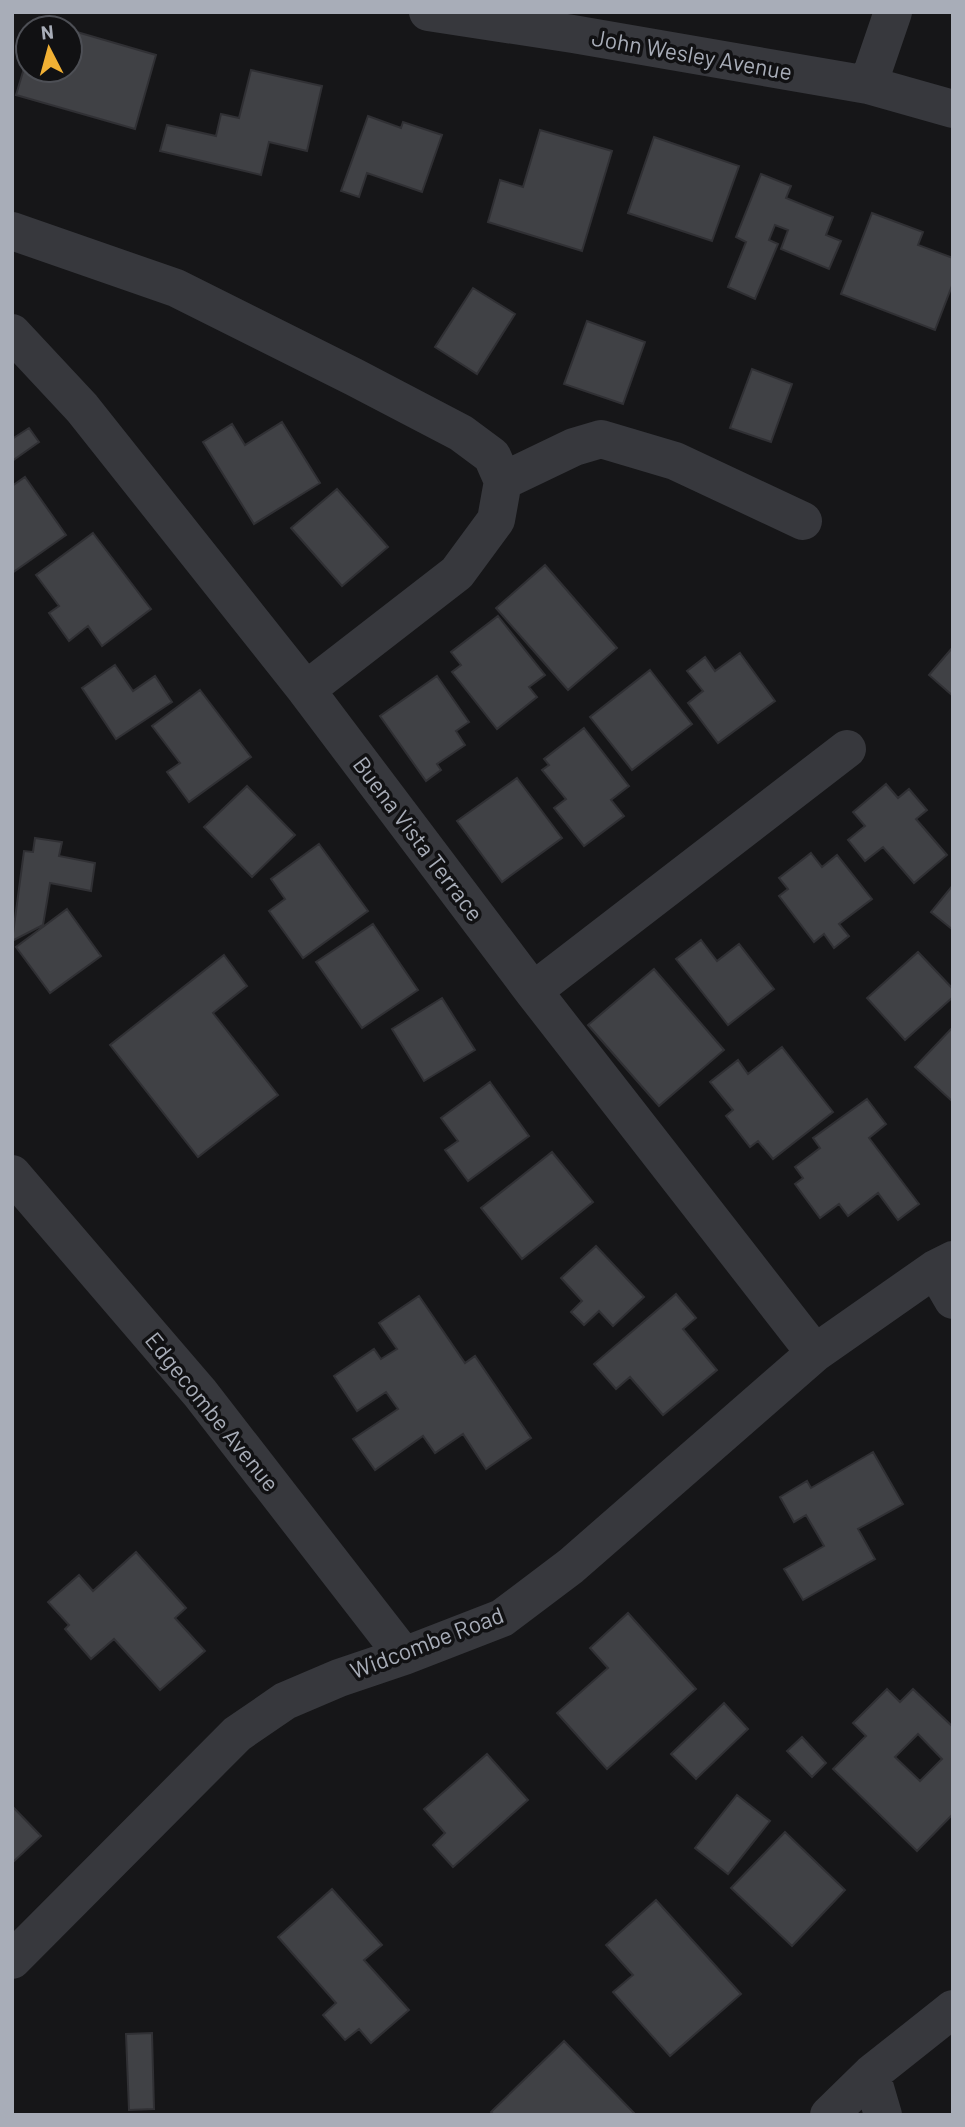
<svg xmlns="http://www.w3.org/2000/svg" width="965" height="2127" font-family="Barlow,sans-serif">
  <rect width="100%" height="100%" fill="#161618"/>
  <!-- building -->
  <path fill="#404145" stroke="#303034" stroke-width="2" fill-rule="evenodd" d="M38,21L62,28H36Z
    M70,30L156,55L135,129L16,95L28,55V70H70Z
    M251,70L322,86L307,151L269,142L261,175L160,151L167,125L216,136L221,114L239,118Z
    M368,116L401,128L403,122L442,135L422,192L367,173L359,197L341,191Z
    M540,130L612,151L582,251L488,222L500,180L523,187Z
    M654,137L739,166L712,241L628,213Z
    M761,174L791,186L786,198L833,217L826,235L841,241L829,269L781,249L788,230L775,225L769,240L778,244L755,299L728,287L746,242L736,237Z
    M872,213L923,232L918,245L953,258V283L935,330L841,294Z
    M473,288L515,314L477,374L435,347Z
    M587,321L645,342L623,404L564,384Z
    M752,369L792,384L771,442L730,428Z
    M282,422L320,483L254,524L203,442L232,424L245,445Z
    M29,428L39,442L12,461V439Z
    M25,477L66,535L12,573V486Z
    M337,489L388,547L342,586L291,528Z
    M93,533L151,609L102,646L88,626L69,641L49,613L59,606L36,575Z
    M545,565L617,648L568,690L496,608Z
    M498,616L545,675L529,687L537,697L497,729L452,672L461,665L451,652Z
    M953,647V696L929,675Z
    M740,653L775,701L718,743L688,703L703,691L687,671L705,657L715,671Z
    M115,665L133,691L155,676L172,702L116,739L82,688Z
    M650,670L692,724L632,770L590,717Z
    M437,676L469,722L456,731L465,745L437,764L441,770L426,781L380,716Z
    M200,690L251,757L189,802L167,772L180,763L152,726Z
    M584,728L629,786L611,800L624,816L584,846L554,808L566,799L542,770L549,765L544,759Z
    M517,778L562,838L502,882L457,821Z
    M886,784L898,798L909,789L927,810L916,819L947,855L914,883L883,847L865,861L848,840L865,826L853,812Z
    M247,786L295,835L252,877L204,827Z
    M35,838L62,842L59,856L95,863L91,891L50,883L43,925L12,941L24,851L33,852Z
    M319,844L368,911L303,958L269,911L285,899L271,879Z
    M811,853L822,867L837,855L872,899L839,924L849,936L834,948L824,934L814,942L779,896L788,889L779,878Z
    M953,885V930L931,912Z
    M67,909L101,956L50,993L16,947Z
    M373,924L418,990L362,1028L316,962Z
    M701,940L717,961L739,944L774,989L728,1025L676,959Z
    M918,952L953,989V997L905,1040L867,998Z
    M224,955L247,986L213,1013L278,1095L198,1157L110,1045Z
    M654,969L724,1050L659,1106L588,1025Z
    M442,998L475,1050L424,1081L392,1029Z
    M953,1027V1102L915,1067Z
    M782,1047L833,1112L773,1159L758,1141L750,1147L726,1116L733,1110L710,1082L738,1060L748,1074Z
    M490,1082L529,1136L468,1181L445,1150L458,1141L441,1118Z
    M867,1099L886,1124L869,1138L919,1204L898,1220L878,1193L848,1216L839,1204L820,1218L795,1184L803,1178L795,1167L820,1148L813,1138Z
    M552,1152L593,1202L522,1259L481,1208Z
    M596,1246L644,1297L613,1326L599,1311L584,1325L571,1312L582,1301L561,1278Z
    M676,1294L696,1318L683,1329L717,1370L663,1415L630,1377L616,1389L594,1364Z
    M419,1296L465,1363L475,1356L531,1438L486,1469L463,1434L435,1453L423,1436L375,1470L353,1439L398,1409L386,1392L357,1411L334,1376L374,1349L381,1359L397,1349L379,1323Z
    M873,1452L903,1504L858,1529L875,1559L803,1600L784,1569L824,1546L806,1515L794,1522L780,1497L807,1481L811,1488Z
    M136,1552L186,1608L175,1618L205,1651L160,1690L114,1639L91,1659L65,1629L69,1625L48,1602L79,1575L93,1591Z
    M628,1613L696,1689L607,1769L557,1713L608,1668L590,1648Z
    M887,1689L900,1702L913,1689L953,1727V1814L917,1851L833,1769L866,1736L853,1723ZM918,1734L942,1759L920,1781L895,1757Z
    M724,1703L748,1729L696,1779L671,1754Z
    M802,1737L826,1763L812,1777L787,1751Z
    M487,1754L528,1800L453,1867L433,1845L445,1833L424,1809Z
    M737,1795L770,1821L728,1874L695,1848Z
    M12,1806L41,1836L12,1863Z
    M785,1832L845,1890L792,1946L731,1888Z
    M332,1889L382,1945L364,1960L409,2010L371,2043L359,2029L345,2040L323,2015L336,2003L278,1937Z
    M656,1900L741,1994L670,2056L613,1992L633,1975L606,1945Z
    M152,2033L154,2109L129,2110L126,2034Z
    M564,2041L635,2114L494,2115L491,2112Z"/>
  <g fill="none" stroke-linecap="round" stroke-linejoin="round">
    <!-- minor -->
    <path stroke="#37383d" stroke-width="38" d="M428,12L573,34L868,85L953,109
      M868,85L893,12
      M12,231L176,288L354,377L461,433L492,456L503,481L496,520L457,573L306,690
      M12,333L82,408L306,690L533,991L815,1353
      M503,481L574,447L601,439L675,461L803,521
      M533,991L847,749
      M12,1174L200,1393L404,1656
      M935,1269L953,1300
      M12,1960L237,1734L285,1701L339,1678L404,1656L502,1618L571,1566L815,1353L935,1269L953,1260
      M871,2074L883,2115
      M829,2115L871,2074L953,2009"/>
  </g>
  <g text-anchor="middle" stroke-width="7" stroke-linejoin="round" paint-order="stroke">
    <!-- street labels -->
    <g font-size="23" fill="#a8adb8" stroke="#111113">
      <text transform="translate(692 55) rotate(10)" y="8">John Wesley Avenue</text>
      <text transform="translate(418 839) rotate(53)" y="8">Buena Vista Terrace</text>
      <text transform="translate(212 1412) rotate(51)" y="8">Edgecombe Avenue</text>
      <text transform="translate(427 1643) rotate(-21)" y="8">Widcombe Road</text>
    </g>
  </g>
  <!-- border -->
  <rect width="965" height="2127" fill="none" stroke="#a8adb8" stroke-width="28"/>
  <!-- north arrow -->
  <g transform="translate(49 49) rotate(354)"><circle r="33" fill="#111113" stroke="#4d4f55" stroke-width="2"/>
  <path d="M0-5L12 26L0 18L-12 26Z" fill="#f2b134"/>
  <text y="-10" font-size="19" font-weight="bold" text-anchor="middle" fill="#a8adb8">N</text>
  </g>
</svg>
